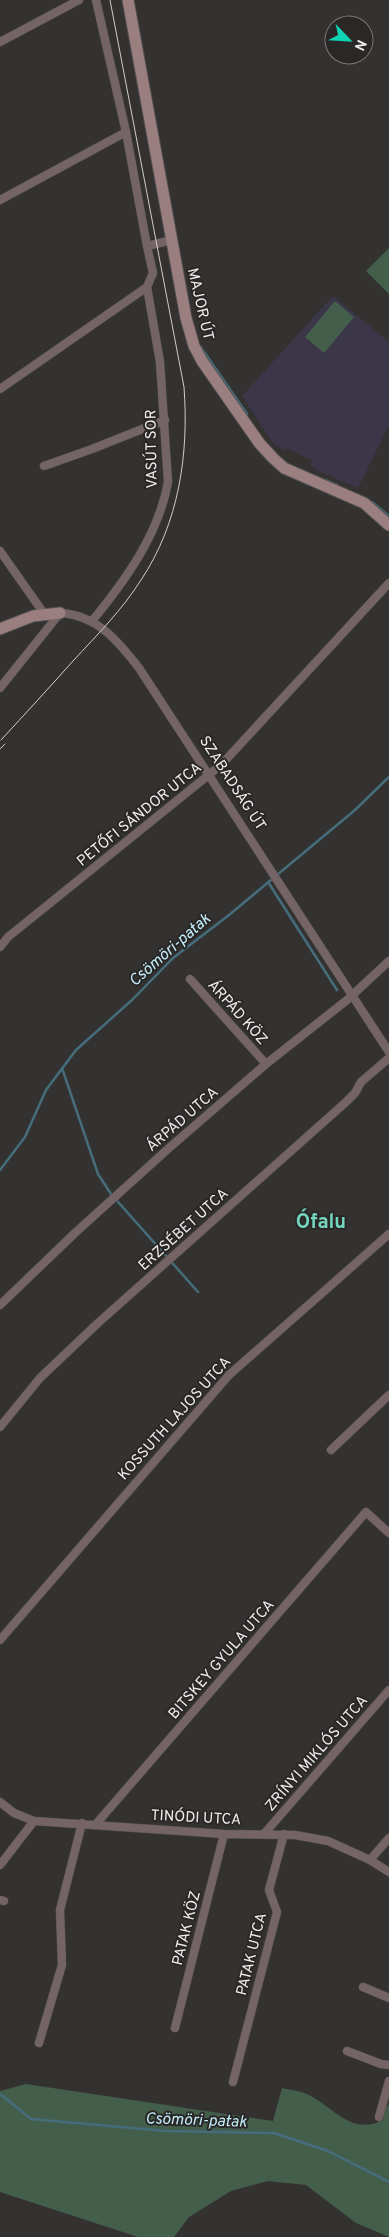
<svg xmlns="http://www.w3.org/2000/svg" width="389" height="2237" font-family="Overpass,sans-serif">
  <rect width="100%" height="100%" fill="#343231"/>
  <!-- education -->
  <path fill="#3c3748" d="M333,296L389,342V425L358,488L316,470L311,465L312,460L286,448L284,451L273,443L242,396Z"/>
  <!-- green -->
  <path fill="#445e4c" d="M389,248V294L366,271Z
    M335,301L354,317L324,353L305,337Z
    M26,2084L273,2121L282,2088C291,2090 301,2091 309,2095C335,2108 351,2136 383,2120L384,2109L389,2104V2237L356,2223L306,2185L268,2181L231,2191L189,2217L174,2237H138L0,2192V2091Z"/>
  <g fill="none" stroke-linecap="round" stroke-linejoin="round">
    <!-- stream -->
    <path stroke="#456d7b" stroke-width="2.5" d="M200,346L247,414
      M325,480L337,485
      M372,502L389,516
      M268,882L337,990
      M62,1068L98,1174L111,1194L198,1292
      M0,1170L25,1137L46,1090L76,1050L132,1000L173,958L229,915L355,810L389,777
      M0,2094L31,2119L166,2131L274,2133L328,2151L389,2182"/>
    <!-- street casing -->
    <g stroke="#52504f" stroke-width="9">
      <path id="street" d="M96,0L126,132L147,246
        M0,42L79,0
        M0,200L126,132
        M0,389L147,287L153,273L147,246L172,240
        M44,466L92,449L165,420
        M0,551L45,615
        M92,621C125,581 159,534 168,482L160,362L147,287
        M0,688L60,613C97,615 118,641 139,668L389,1052
        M0,947L8,937L221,765L389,583
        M190,979L266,1064
        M0,1305L76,1232L169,1148L266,1064L347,1000L389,961
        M0,1427L40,1378L98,1323L346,1102L355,1093L361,1082L389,1058
        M331,1450L389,1395
        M0,1640L229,1375L389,1234
        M0,1802L14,1813L34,1821L224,1834L295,1835L328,1841L370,1860L389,1872
        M96,1824L366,1512L389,1533
        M264,1834L389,1690
        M370,1860L389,1838
        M0,1865L34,1821
        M0,1900L4,1901
        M363,1987L389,1998
        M175,2028L224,1834
        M39,2043L62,1965L60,1910L82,1823
        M347,2051L381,2064L389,2065
        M233,2082L277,1912L269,1890L284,1834
        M379,2117L389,2081"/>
    </g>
    <!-- secondary casing -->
    <g stroke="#52504f" stroke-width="13">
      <path id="secondary" d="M128,0L186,318L194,346L202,361L260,444L273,458L284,468L364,503L389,525
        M0,629L33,616L60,613"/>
    </g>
    <!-- street -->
    <use href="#street" stroke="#756465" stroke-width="8"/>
    <!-- secondary -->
    <use href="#secondary" stroke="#9b7f80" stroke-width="11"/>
    <!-- tram -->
    <path stroke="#d0cecd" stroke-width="1" d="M1,740C25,714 49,688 73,661C97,635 122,610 141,580C179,523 189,454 184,387L110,0
      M0,749L5,744"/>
  </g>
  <g text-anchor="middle" stroke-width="4" stroke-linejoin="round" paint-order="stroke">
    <!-- street labels -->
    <g font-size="15" fill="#efedec" stroke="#2a2827">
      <text transform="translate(201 304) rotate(77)" y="5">MAJOR ÚT</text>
      <text transform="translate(151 449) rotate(-91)" y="5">VASÚT SOR</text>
      <text transform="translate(233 783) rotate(57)" y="5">SZABADSÁG ÚT</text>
      <text transform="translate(139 814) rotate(-39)" y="5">PETŐFI SÁNDOR UTCA</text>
      <text transform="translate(238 1012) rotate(48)" y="5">ÁRPÁD KÖZ</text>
      <text transform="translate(182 1119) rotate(-41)" y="5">ÁRPÁD UTCA</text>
      <text transform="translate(183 1229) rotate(-42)" y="5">ERZSÉBET UTCA</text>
      <text transform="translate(174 1418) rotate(-48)" y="5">KOSSUTH LAJOS UTCA</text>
      <text transform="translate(221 1659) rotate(-49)" y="5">BITSKEY GYULA UTCA</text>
      <text transform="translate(316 1753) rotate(-49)" y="5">ZRÍNYI MIKLÓS UTCA</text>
      <text transform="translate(196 1817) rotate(3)" y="5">TINÓDI UTCA</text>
      <text transform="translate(186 1928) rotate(-76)" y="5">PATAK KÖZ</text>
      <text transform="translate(251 1954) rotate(-76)" y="5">PATAK UTCA</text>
    </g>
    <!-- water labels -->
    <g font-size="16" font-style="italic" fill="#c3edfb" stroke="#2a2827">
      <text transform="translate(169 949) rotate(-41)" y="6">Csömöri-patak</text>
      <text transform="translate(196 2119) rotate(2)" y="6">Csömöri-patak</text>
    </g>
    <!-- district labels -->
    <g font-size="20" font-weight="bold" fill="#74d6bf" stroke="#2a2827">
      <text x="321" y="1228">Ófalu</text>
    </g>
  </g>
  <!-- north arrow -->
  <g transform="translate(349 40) rotate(115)"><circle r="24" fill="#2a2827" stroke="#797776"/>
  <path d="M0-4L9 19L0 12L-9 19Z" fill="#0ed5b4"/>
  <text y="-8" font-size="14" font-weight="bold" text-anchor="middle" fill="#efedec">N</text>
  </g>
</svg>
